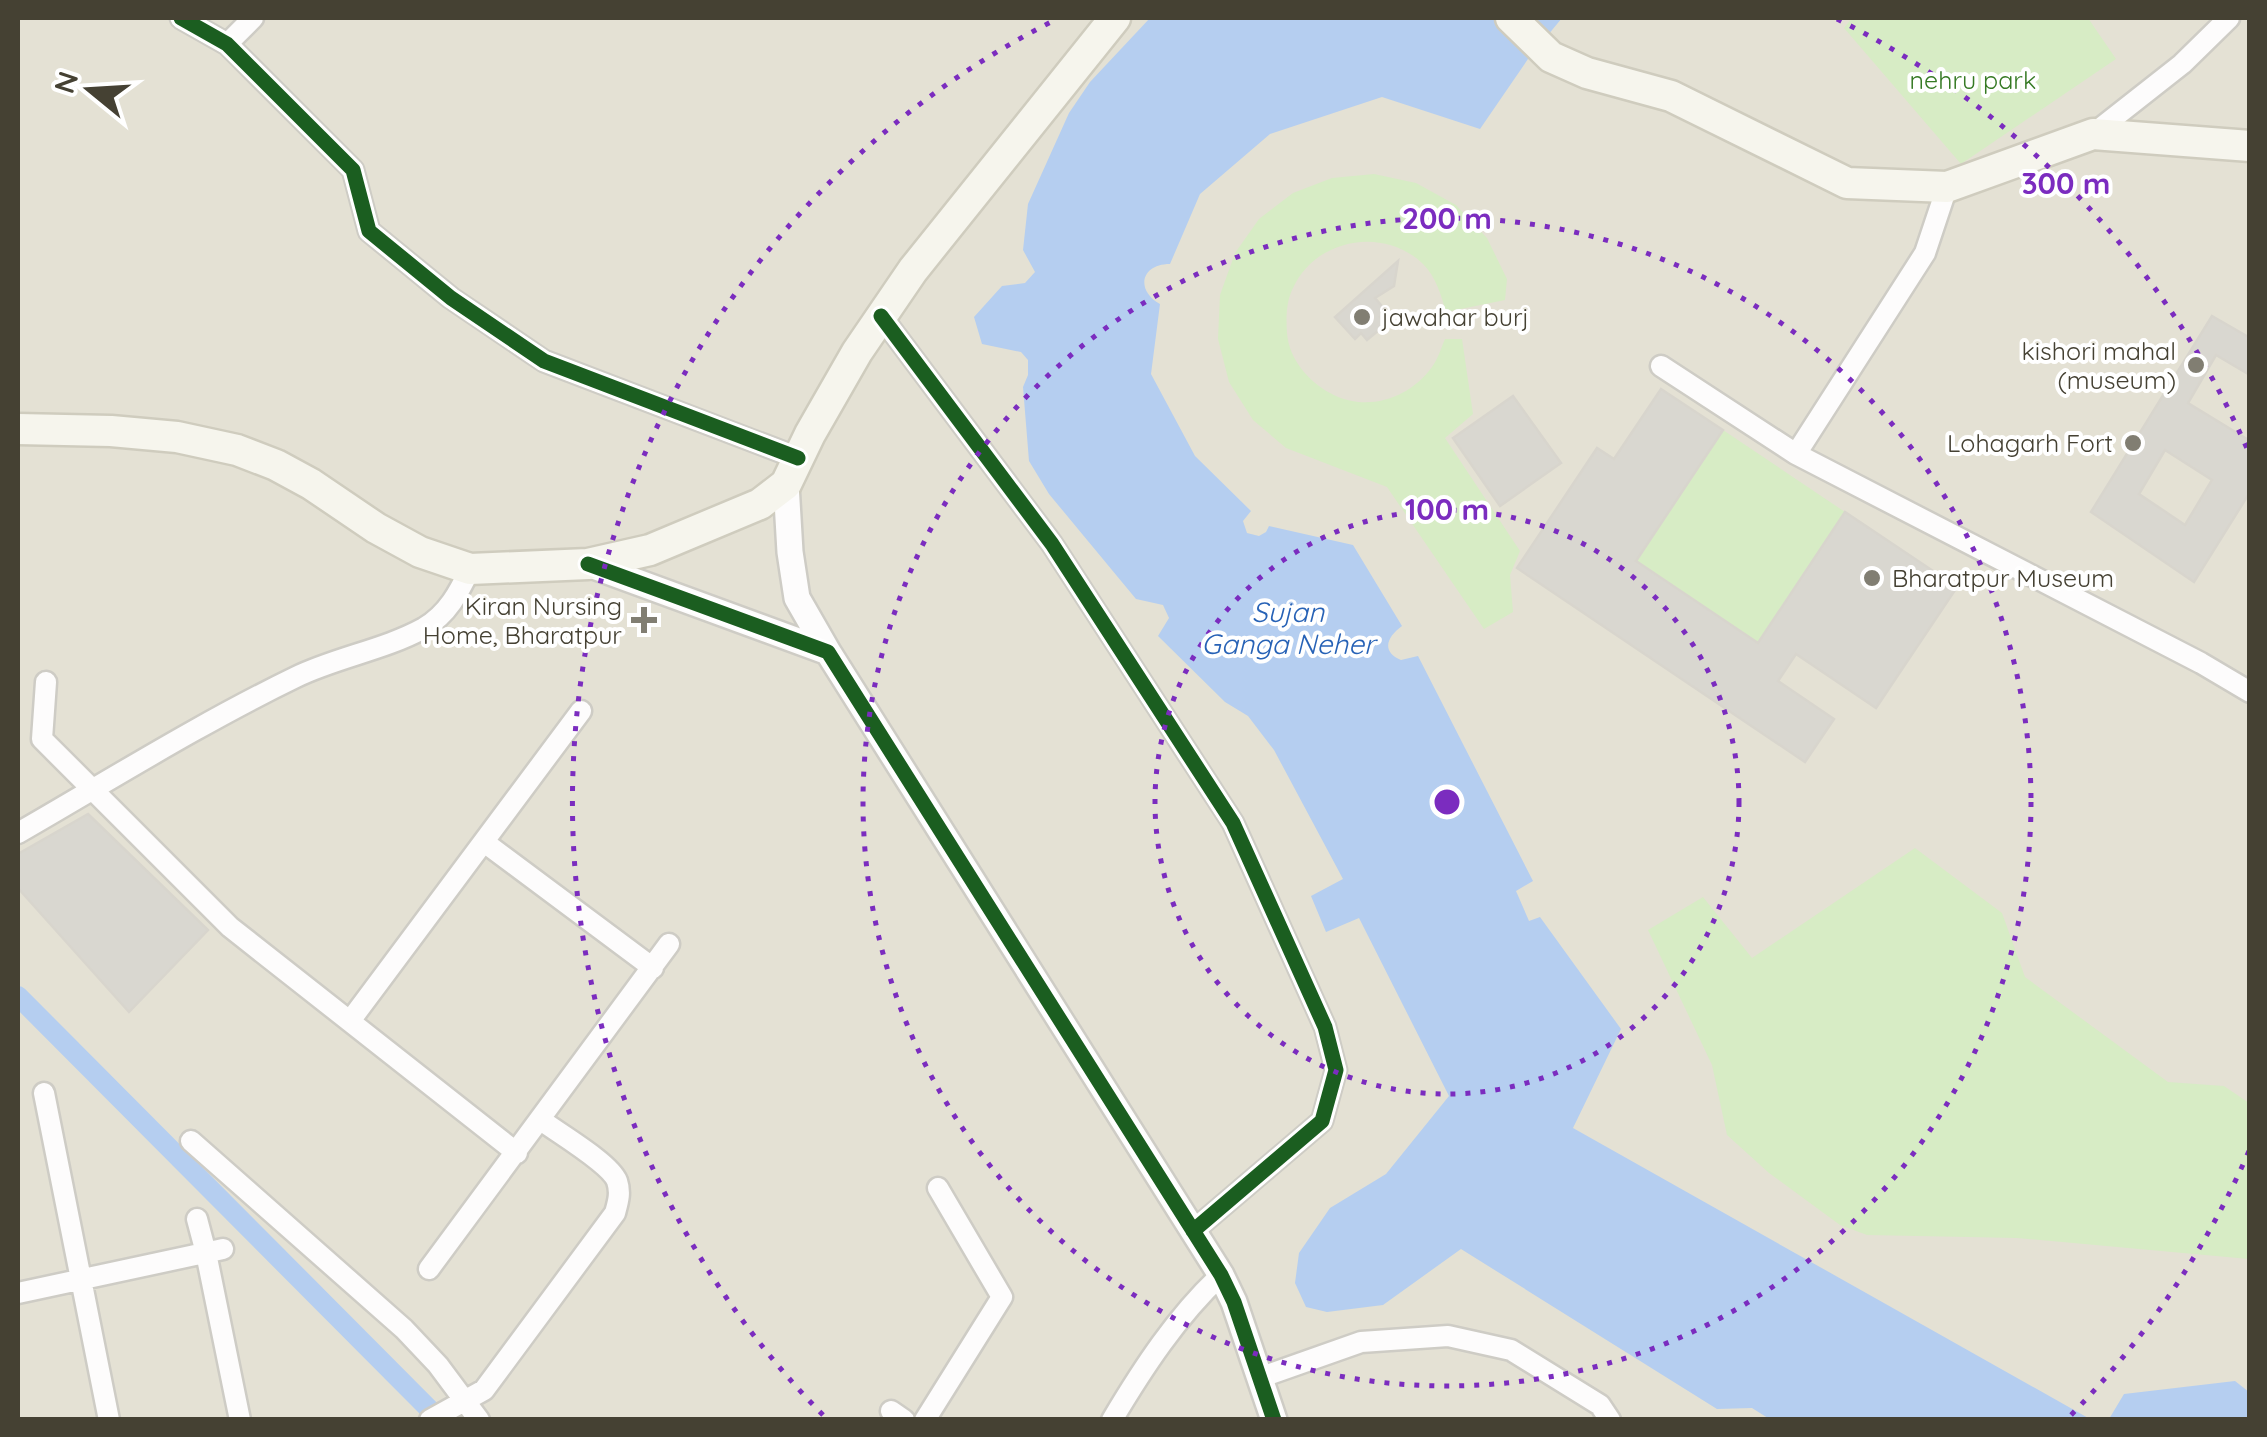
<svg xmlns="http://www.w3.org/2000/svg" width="2267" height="1437" font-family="Quicksand,sans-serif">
  <rect width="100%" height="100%" fill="#f0eee8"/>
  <!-- residential -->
  <path fill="#e4e1d4" d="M18,18H2249V1419H18Z"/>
  <!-- green -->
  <path fill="#d7ecc5" d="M1852,18H2088L2116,59L1961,164L1844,28Z
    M1374,174L1416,183L1456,205L1487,238L1507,279L1505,300L1446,312C1441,295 1436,277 1423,264C1384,226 1316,238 1293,288C1286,302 1286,318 1287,333C1289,359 1308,381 1330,393C1366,413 1409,399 1432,367C1438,359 1441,348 1445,339H1462L1473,414L1445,438L1520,551L1510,575L1513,612L1484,629L1387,487L1286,448L1253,420L1229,382L1218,339L1220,295L1235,253L1259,219L1293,193L1332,178Z
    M1723,430L1845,512L1758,643L1636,561Z
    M1915,848L2002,913L2025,977L2168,1082L2224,1086L2249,1103V1259L2017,1238L1867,1235L1840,1225L1769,1173L1727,1135L1712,1065L1648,930L1703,897L1752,958Z"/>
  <!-- water -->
  <path fill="#b5cef0" d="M1150,18H1562L1528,59L1480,129L1382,97L1270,134L1200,194L1170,264C1141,264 1135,290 1160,304L1151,374L1195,456L1251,511L1243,521L1247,533L1259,536L1266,532L1269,526L1353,545L1402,626C1388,636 1380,651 1401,660L1418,656L1533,881L1516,891L1529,921L1540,917L1621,1029L1573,1128L2090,1419L1771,1420L1752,1408L1717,1409L1461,1249L1383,1305L1327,1312L1306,1307L1295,1283L1299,1253L1330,1208L1386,1174L1449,1096L1359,918L1326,932L1311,896L1343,879L1274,750L1248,716L1225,702L1158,636L1169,618L1163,605L1136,599L1049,494L1029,461L1023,387L1028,375V360L1021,352L982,344L974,317L1002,286L1025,283L1035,272L1023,250L1028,204L1069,113L1090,82Z
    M2235,1381L2249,1392V1419H2109L2124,1394Z"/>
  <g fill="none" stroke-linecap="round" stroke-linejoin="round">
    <!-- canal -->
    <path stroke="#b5cef0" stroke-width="20" d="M18,996L440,1420"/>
  </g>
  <!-- building -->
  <path fill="#d9d7d0" stroke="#d8d5cd" stroke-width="2.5" fill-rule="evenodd" d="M1398,261L1394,286L1375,298L1387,312L1380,317L1386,324L1367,340L1361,333L1355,339L1335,317Z
    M2212,316L2250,338V375L2216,355L2188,403L2250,441V492L2194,582L2091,512ZM2165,450L2212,480L2185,525L2139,494Z
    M1661,389L1723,430L1636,561L1758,643L1845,512L1957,587L1876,708L1796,654L1778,681L1834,719L1805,762L1517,568L1597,448L1614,459Z
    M1513,396L1561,463L1500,506L1453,438Z
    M88,814L208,930L129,1012L18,888V854Z"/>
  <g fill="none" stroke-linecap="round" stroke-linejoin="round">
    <!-- minor casing -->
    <g stroke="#ceccc5" stroke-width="25">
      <path id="minor" d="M181,18L227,44L353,170L369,231L451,298L544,361L798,458
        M227,44L253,18
        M2093,134L2182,64L2229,18
        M881,316L1052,544L1233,823L1325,1027L1336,1070L1322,1121L1193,1231
        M1661,366L1796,454L2201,663L2250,692
        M1796,454L1925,253L1947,187
        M46,682L42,739L230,927L517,1153
        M18,833C110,780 201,723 296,677C337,657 384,650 424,628C448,614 459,592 470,569
        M484,842L653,968
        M350,1021L581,711
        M44,1093L109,1420
        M191,1141L404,1329L438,1365L479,1420
        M197,1219L206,1253L240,1420
        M429,1269L669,944
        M18,1293L223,1249
        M1259,1378L1361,1342L1448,1336L1511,1350L1600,1405L1610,1420
        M891,1411L904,1420
        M430,1420L484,1390L615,1213C618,1202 621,1193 617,1181C610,1163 558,1133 541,1120
        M925,1420L1002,1297L938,1188
        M1112,1420C1143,1368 1177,1316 1221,1275"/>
    </g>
    <!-- tertiary casing -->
    <g stroke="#ceccc5" stroke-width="30">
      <path id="tertiary" d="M786,484L790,552L797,598L828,652
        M588,564L828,652L1221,1275L1234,1302L1274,1420"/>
    </g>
    <!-- secondary casing -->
    <g stroke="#cfccbe" stroke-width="35">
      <path id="secondary" d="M1511,18L1551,57L1587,73L1671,96L1847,183L1947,187L2093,134L2250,146
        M18,429L111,431L177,437L237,450L276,465L311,484L376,528L420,552L470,569L588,564L650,550L760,504L786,484L810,434L857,352L913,270L1115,18"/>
    </g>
    <!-- minor -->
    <use href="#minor" stroke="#fdfcfc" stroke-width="20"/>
    <!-- tertiary -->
    <use href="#tertiary" stroke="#fdfcfc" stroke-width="25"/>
    <!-- secondary -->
    <use href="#secondary" stroke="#f6f5ed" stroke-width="30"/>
    <!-- cycleway casing -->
    <g stroke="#fff" stroke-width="21">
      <path id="cycleway" d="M181,18L227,44L353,170L369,231L451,298L544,361L798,458
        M881,316L1052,544L1233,823L1325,1027L1336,1070L1322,1121L1193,1231
        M588,564L828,652L1221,1275L1234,1302L1274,1420"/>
    </g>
    <!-- cycleway -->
    <use href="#cycleway" stroke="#1b5e20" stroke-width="15"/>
  </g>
  <!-- distance rings -->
  <g fill="none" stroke="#7b2cbf" stroke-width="5" stroke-dasharray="5 10">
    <circle cx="1447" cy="802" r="292"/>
    <circle cx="1447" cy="802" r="584"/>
    <path d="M2249 1151A875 875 0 0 1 2071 1415M823 1415A875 875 0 0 1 1057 19M1837 19A875 875 0 0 1 2249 453"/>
  </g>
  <!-- markers -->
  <g fill="#817e72" stroke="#fff" stroke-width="4">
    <circle cx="1362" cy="317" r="10"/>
    <circle cx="2196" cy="365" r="10"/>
    <circle cx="2133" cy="443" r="10"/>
    <circle cx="1872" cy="578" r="10"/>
    <path d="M639 605h10v10h10v10h-10v10h-10v-10h-10v-10h10z"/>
  </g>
  <g text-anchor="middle" stroke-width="8" stroke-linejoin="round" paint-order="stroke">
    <!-- park labels -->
    <g font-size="25" fill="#367a24" stroke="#fff">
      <text x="1973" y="89">nehru park</text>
    </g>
    <!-- poi labels -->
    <g font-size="25" fill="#454133" stroke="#fff" text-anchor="end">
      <text x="1382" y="326" text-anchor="start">jawahar burj</text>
      <text x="2176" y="360">kishori mahal<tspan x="2176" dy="29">(museum)</tspan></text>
      <text x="2113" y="452">Lohagarh Fort</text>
      <text x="1892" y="587" text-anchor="start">Bharatpur Museum</text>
      <text x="622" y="615">Kiran Nursing<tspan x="622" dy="29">Home, Bharatpur</tspan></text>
    </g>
    <!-- water labels -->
    <g font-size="28" font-style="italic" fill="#2762b6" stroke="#fff">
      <text x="1288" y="622">Sujan<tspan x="1288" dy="32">Ganga Neher</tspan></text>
    </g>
  </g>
  <circle cx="1447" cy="802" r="15" fill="#7b2cbf" stroke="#fff" stroke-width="5"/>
  <g font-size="30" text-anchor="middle" font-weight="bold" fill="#7b2cbf" stroke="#fff" stroke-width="8" stroke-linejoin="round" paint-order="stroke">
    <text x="2066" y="194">300 m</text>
    <text x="1447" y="229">200 m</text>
    <text x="1447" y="520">100 m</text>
  </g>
  <!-- border -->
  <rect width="2267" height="1437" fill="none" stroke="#454133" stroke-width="40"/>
  <!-- north arrow -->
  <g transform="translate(90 90) rotate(288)" stroke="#ffffff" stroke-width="8" paint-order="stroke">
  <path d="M0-8L18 38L0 25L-18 38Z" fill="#454133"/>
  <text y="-15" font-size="28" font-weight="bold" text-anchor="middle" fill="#454133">N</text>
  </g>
</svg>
